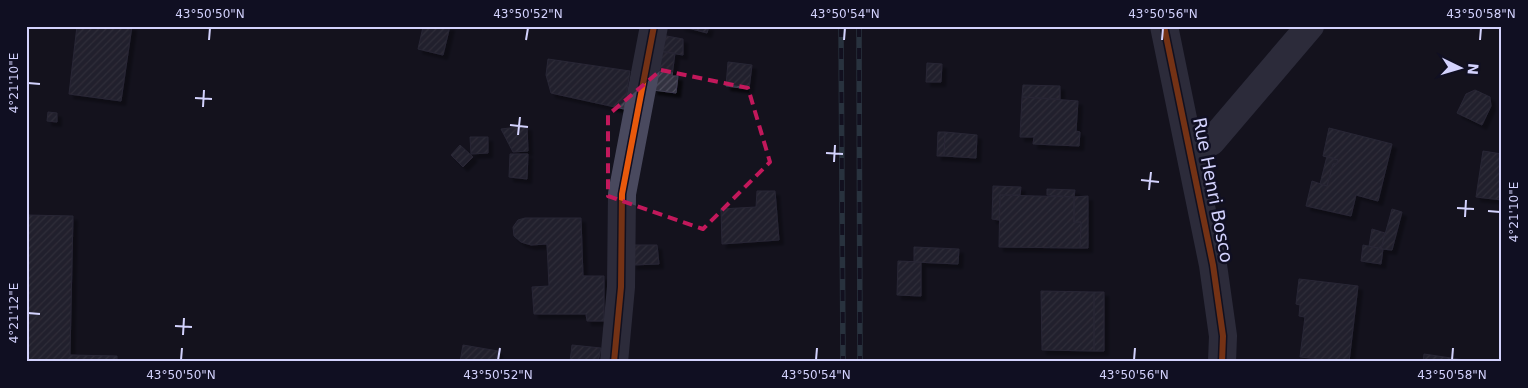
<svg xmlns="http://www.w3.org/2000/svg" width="1528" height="388" font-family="'DejaVu Sans',sans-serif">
  <defs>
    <pattern id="building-hatch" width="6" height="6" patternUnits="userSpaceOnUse" patternTransform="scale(1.25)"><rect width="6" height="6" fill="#323140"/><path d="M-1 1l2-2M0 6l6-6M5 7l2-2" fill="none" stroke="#4f4e5c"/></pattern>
    <filter id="shadow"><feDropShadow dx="4.5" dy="4.5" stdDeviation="1" flood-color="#0009"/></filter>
  </defs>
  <rect width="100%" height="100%" fill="#14131e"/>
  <!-- building -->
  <path fill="url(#building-hatch)" stroke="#403e52" filter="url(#shadow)" d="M77,26H132L121,101L69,94Z
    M419,26H450L443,55L418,49L423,27Z
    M680,26H709L707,33Z
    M661,35L683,39V55L658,51Z
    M658,51L675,53L672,76H678L676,93L653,90Z
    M548,59L630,71L624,109L551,93L546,75Z
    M728,62L752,65L749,89L726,86Z
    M927,63L942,64L941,82H926Z
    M1023,85L1060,86V99L1022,97Z
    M1475,90L1490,97L1491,106L1482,125L1457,113L1466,94Z
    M1022,97L1078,101L1076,131L1080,132L1079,146L1033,144L1034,137H1020Z
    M48,112L57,113V122L47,121Z
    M527,126L528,151L513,152L501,129Z
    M1329,128L1392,144L1378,201L1356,195L1351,216L1306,206L1312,181L1327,186L1333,164H1337L1338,160L1323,156Z
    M938,132H945L944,156H937Z
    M945,132L977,135L976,158L944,156Z
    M470,137H488V153L471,154Z
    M460,145L473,157L463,167L451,155Z
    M1483,151L1502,154V200L1476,197Z
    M510,154H528L527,179L509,177Z
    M1327,156L1338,160L1337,164H1333L1327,186L1320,184Z
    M993,186L1021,187L1020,195H1000L999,220L992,219Z
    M1047,189L1075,190L1074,197L1047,195Z
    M757,191H775L779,240L722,244L721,209L756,207Z
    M1000,195L1074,197V222H1081L1080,248L999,247Z
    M1088,196V248H1080L1081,222H1074V197Z
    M1392,209L1402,212L1392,250L1381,249Z
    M26,215L73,216L70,355L117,356V362H26Z
    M581,218L583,276H604V321H587L586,314H534L532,287L549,286L547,244L531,245L521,242L514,236L513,227L518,220L525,218Z
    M1372,229L1385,233L1381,249L1369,246Z
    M632,245H657L659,264L632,265Z
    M1363,245L1383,249L1381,264L1361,261Z
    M914,247L959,249L958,264L914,262Z
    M898,261L921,262V296L897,295Z
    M1299,279L1358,286L1349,362L1300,357L1305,317L1299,316L1300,305L1296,304Z
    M1041,291L1094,292V351L1042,350Z
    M1094,292H1104V351H1094Z
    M463,345L498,351L496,362H460Z
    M572,345L601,348L598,362H570Z
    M1424,354L1478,362H1423Z"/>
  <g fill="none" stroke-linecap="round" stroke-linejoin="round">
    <!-- minor -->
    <path stroke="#49495e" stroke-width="28" d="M1164,26L1213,265L1223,336L1222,362
      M1190,150L1211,142L1310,26
      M614,362L621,287L622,194L654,26"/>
    <!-- rail casing -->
    <g stroke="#425966" stroke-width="5.5">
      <path id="rail" d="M841,26L843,362
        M859,26L860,362"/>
    </g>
    <!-- rail -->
    <use href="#rail" stroke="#100f22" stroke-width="4" stroke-dasharray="11" stroke-linecap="butt"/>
    <!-- cycleway casing -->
    <g stroke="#100f22" stroke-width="9">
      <path id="cycleway" d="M1164,26L1213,265L1223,336L1222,362
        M614,362L621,287L622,194L654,26"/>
    </g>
    <!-- cycleway -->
    <use href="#cycleway" stroke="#e8590c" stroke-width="6"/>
  </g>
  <!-- marked area -->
  <path d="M0 0H1528V388H0ZM661,70L748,88L770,162L703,229L608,196V115Z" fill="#14131e" fill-opacity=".55" fill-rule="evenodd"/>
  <path fill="none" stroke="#c2185b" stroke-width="4" stroke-dasharray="10 6" stroke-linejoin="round" d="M661,70L748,88L770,162L703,229L608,196V115Z"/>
  <!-- ticks -->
  <path fill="none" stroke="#d3d2fd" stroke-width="2" d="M209,40L210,28M526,40L528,28M844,40L845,28M1162,40L1163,28M1480,40L1481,28M28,83L40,84M195,98L212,99M203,107L204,90M510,125L528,127M518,135L520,117M826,153L843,154M834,162L835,145M1141,180L1159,182M1149,190L1151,172M1457,208L1474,209M1488,211L1500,212M1465,217L1466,200M28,313L40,314M175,326L192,327M183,335L184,318M181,360L182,348M498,360L500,348M816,360L817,348M1134,360L1135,348M1452,360L1453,348"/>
  <g text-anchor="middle" stroke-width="5" stroke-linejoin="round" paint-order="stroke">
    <!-- street labels -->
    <g font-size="18" fill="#d3d2fd" stroke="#100f22">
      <text transform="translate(1213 190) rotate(79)" y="6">Rue Henri Bosco</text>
    </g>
  </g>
  <!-- border -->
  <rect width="1528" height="388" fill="none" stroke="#100f22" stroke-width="55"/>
  <!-- north arrow -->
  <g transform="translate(1460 68) rotate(95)" stroke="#100f22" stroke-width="4" paint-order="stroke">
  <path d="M0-4L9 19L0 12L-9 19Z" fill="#d3d2fd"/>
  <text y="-8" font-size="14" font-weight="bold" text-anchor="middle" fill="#d3d2fd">N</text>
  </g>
  <rect x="28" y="28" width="1472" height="332" fill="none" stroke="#d3d2fd" stroke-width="2"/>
  <g font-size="12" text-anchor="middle" fill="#d3d2fd">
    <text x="210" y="18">43°50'50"N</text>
    <text x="528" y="18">43°50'52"N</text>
    <text x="845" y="18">43°50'54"N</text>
    <text x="1163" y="18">43°50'56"N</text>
    <text x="1481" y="18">43°50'58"N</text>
    <text transform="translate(14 83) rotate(-90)" y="4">4°21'10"E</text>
    <text transform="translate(1514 212) rotate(-90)" y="4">4°21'10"E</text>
    <text transform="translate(14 313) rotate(-90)" y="4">4°21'12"E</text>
    <text x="181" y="379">43°50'50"N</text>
    <text x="498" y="379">43°50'52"N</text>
    <text x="816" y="379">43°50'54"N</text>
    <text x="1134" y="379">43°50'56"N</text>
    <text x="1452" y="379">43°50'58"N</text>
  </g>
</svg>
